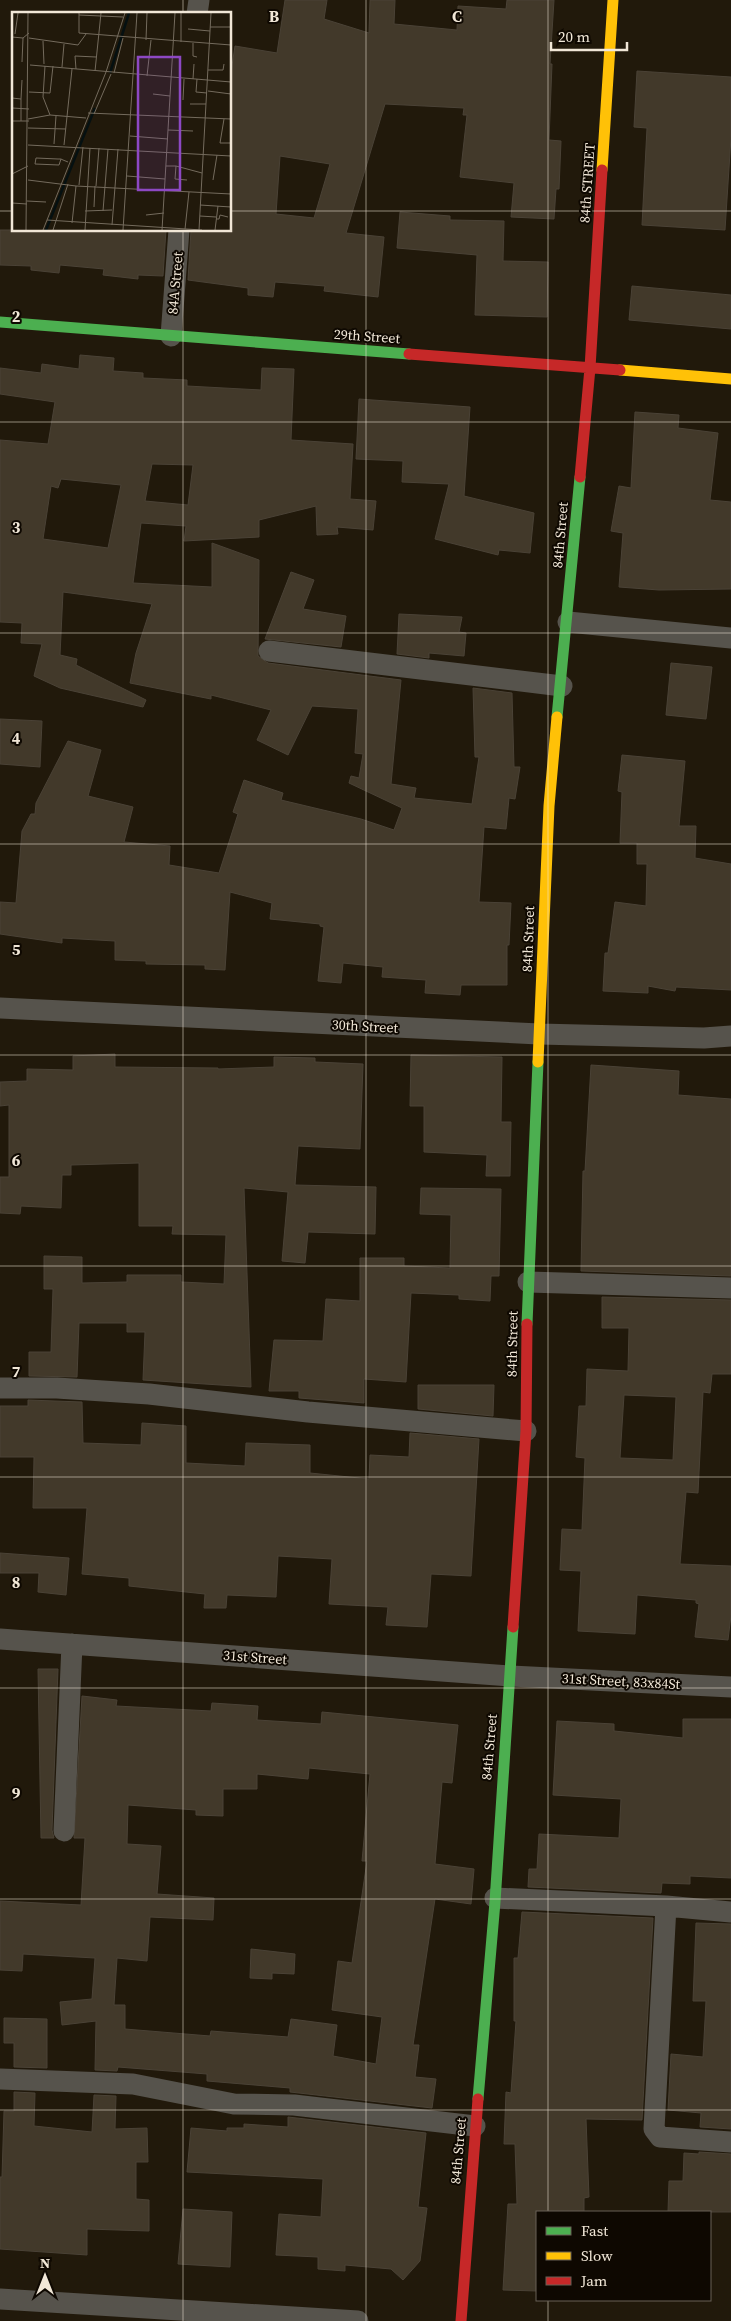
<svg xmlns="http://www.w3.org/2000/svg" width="731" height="2321" font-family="'Source Serif 4',serif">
  <rect width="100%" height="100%" fill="#21190b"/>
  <!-- building -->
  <path fill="#42392a" stroke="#4a4236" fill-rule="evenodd" d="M285,0H327L324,19L369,33L370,0H395L394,24L457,30L458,6L506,9L507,0H554L550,64H552L549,140L561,141L559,189H556L554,219L511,217L514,183L460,177L467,115H463L464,108L385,104L346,233L384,237L378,297L324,291L325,286L275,282L273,297L248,295V288L188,280L191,230H230V79L235,46L277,53ZM280,156L330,164L314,218L276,214Z
    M637,71L731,77V137L725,230L642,225L647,128L634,127Z
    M400,212L450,216V220L504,221L503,261L548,262L547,317L475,315L477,255L397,248Z
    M0,230H166L163,276L138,275V279L103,275L104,269L60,265L59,273L31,270V266L0,265Z
    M632,286L731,295V329L629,320Z
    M80,355L114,358L113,371L143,373V378L187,380V386L261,390L262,368L294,369L291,440L353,444L350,499L376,501L373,530L337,527L338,534L317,535L316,506L259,520V537L184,541L186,526L141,523L133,583L212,587V543L259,560L258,656L268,663L401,680L391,784L416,788L414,798L472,804L479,757H475L473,688L512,693L514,767H520L515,799L509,798L506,829L484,827L479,902L511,903L509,945H507V985H461L460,995L425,993L426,980L382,977L383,967L343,963L341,983L318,981L324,927L320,926V924L270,919L272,903L230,892L225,970L205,969V965L146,964V961L115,960V941L62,938V943L0,934V902L16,903L22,831L31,814H35L36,803L68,741L101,750L88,796L133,807L124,842L170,846L169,865L219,873L238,814L233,812L244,780L283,793L281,800L361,819L394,830L402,808L349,783L351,776L359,778L363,754L355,753L358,709L312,706L288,755L257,740L271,710L211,695V699L130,683L136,653L152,604L63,592L60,655L77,659L76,665L146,700L143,707L60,688L34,676L42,644L21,643L22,623L0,622V440L48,444L55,402L0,394V368L41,373L42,364L79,369ZM152,464L193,465L188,505L145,501ZM61,479L121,485L108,548L43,539L51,486L58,488Z
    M359,399L470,407L464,496L534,513L530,553L499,550L498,555L435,539L449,484L402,482L403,461L356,459Z
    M635,412L679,415L678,428L718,433L710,500L731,502V589L659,590L619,587L623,533L611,531L619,486L631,488Z
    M291,572L314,580L303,609L346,616L341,647L265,639Z
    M399,614L462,617L459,632L466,633L464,656L429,653V658L397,654Z
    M671,663L712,667L706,719L666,715Z
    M0,719L42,721L40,767L0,764Z
    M622,755L685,761L679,826H696L695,858L731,864V990L676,987L675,991L648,986V993L603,991L605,953H608L615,902L646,906L647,864H637V843H620L622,792L618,791Z
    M115,1054V1067L218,1068V1069L274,1067V1057L315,1058V1062L363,1064L360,1149L298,1146L295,1185L376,1187L375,1234L308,1232L305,1263L282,1261L288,1192L244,1188L251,1387L143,1380L145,1332H127V1323H79L77,1377L29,1376V1352H51L53,1289H44V1256L82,1257V1283L127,1282V1275H181V1282L224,1284L226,1235L172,1234L173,1226H139V1163L71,1165V1175H62L61,1208L21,1206L20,1214L0,1213V1177H9V1105L0,1106V1082L27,1081V1069L73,1070V1056Z
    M411,1055L502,1057L501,1122H511L510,1176H486L487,1155L424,1152V1106H410Z
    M591,1065L679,1071L678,1095L731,1099V1276L581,1271L583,1171H585Z
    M421,1188L501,1189L499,1276H491L490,1301L459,1299V1295L411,1293L406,1382L364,1379V1403L299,1398V1391H269L274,1340L323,1341L326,1299L360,1301V1258H404V1266L450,1268L451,1215L420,1214Z
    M602,1297L731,1300V1374H712L710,1393L703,1392L698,1493L686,1492L680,1564L731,1566V1615L728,1640L695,1637L699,1604L696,1603V1600L637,1595L635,1634L578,1631L581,1571L560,1570L562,1529L582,1530L585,1458L576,1457L579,1406H586L587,1369L628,1371L629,1328H602ZM624,1395L676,1397L673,1460L620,1458Z
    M418,1385H494L493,1416L418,1409Z
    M28,1400L82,1402L83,1443L141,1445L142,1423L186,1426V1463L245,1466L246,1443L310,1445V1473L369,1479L370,1455L409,1457L410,1433L479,1439L471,1576L431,1574L427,1627L386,1625L388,1607L329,1604L332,1559L278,1556L276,1597L227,1595L226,1608H204L205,1594L129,1586V1578L82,1574L87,1508H33L34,1457H0V1406H28Z
    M0,1553L69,1558L66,1595L38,1592L39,1573H0Z
    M38,1669H58L52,1830L54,1838H41Z
    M82,1696L117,1700L116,1706L211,1711L212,1703L258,1706L257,1720L321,1724L322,1712L458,1725L452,1783L442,1782L435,1864L474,1869L471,1904L435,1899L413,2045H419L415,2077L436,2079L432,2108L290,2092V2088L207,2081V2074L118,2067L117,2071L95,2070L96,2021L62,2025L60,2002L92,1999L95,1958L23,1954L22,1971L0,1970V1901L81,1905L85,1838H74ZM309,1768L370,1774L362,1861H367L352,1963L338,1961L332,2010L382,2017L376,2064L333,2056L337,2025L291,2019L288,2037L211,2031L210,2036L125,2029V2005H114L117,1958L147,1961L150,1917L213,1920L214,1898L157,1894L161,1846L127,1844L128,1805L196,1810V1815L223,1816V1789H257V1774L308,1779Z
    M683,1719H731V1878L690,1876V1884L662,1883L661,1893L528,1887L529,1869H537L539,1834L619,1838L621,1799L553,1795L557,1721L614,1724V1731L683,1738Z
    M522,1912L653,1918L642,2120L586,2119L589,2197L584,2198V2212H537V2291L503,2290L508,2204H517L515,2144H504L506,2092L511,2093L516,2021H514V1958H518Z
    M696,1923L731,1924V2129L700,2127L701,2113L668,2110L671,2054L703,2057L706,2001H693Z
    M251,1949L295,1954L294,1974L272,1973V1979L250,1978Z
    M4,2018L47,2019V2068L14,2067V2043H4Z
    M14,2092L35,2093L34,2126L92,2132L94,2095L116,2096L115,2129L147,2128L148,2162H136V2199L149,2200V2231L87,2229V2255L0,2249V2177H2L4,2111H14Z
    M288,2117L426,2133L418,2207L427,2208L420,2261L403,2280L391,2269L345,2265V2271L318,2269V2257L276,2255L279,2214L321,2217L323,2179L187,2172L191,2128L227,2131V2128H244V2124L288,2127Z
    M699,2152L731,2154V2212H668L669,2181H683L684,2153L699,2154Z
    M183,2209L232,2212L230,2267L178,2264Z"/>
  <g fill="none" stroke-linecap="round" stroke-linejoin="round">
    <!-- street -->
    <path stroke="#56534c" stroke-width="21" d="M197,14L199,0
      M171,336L179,230
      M568,622L731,638
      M269,651L562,686
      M0,1008L539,1034L704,1038L731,1036
      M528,1282L731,1288
      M0,1388H57L149,1394L308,1412L526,1431
      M0,1639L511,1676L731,1687
      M64,1831L72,1644
      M495,1898L666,1906L654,2129L660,2137L731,2142
      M666,1906L731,1912
      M0,2079L133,2084L234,2104L294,2105L475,2126
      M0,2299L358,2321"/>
    <!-- fast -->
    <path stroke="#4caf50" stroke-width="11" d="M0,322L409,354
      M557,717L580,477
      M527,1324L538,1062
      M478,2099L495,1902L513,1627"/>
    <!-- slow -->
    <path stroke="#ffc107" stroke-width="11" d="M602,170L613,0
      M620,370L731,379
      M538,1062L549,806L557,717"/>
    <!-- jam -->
    <path stroke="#c62828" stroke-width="11" d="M409,354L620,370
      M580,477L590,368L602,170
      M513,1627L526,1431L527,1324
      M461,2321L478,2099"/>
  </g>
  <!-- grid -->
  <path fill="none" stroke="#f1e7d7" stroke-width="1" stroke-opacity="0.55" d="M183,0V14M366,0V2321M548,0V2212M0,211H14M230,211H731M183,230V2321M0,422H731M0,633H731M0,844H731M0,1055H731M0,1266H731M0,1477H731M0,1688H731M0,1899H731M0,2110H731M548,2300V2321"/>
  <g text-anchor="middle" stroke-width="4" stroke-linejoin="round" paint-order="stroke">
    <!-- street labels -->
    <g font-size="14" fill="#f1e7d7" stroke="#0e0801">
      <text transform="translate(587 183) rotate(-86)" y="5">84th STREET</text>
      <text transform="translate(175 283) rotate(-85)" y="5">84A Street</text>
      <text transform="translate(367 336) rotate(4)" y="5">29th Street</text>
      <text transform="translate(560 535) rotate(-85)" y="5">84th Street</text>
      <text transform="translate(528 939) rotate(-88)" y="5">84th Street</text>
      <text transform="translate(365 1026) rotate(3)" y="5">30th Street</text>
      <text transform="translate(512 1344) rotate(-89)" y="5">84th Street</text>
      <text transform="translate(255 1657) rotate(4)" y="5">31st Street</text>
      <text transform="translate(621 1681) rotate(3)" y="5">31st Street, 83x84St</text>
      <text transform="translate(489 1747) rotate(-85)" y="5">84th Street</text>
      <text transform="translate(458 2151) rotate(-85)" y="5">84th Street</text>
    </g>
  </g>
  <!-- overview -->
  <g transform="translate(12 12)">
    <rect width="219" height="219" fill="#21190b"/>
    <path fill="none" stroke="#051011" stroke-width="2.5" d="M98,61L117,1M34,218L83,96"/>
    <path fill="none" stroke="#746b5d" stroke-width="1" d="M67,1V21L219,33M67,3L111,5M198,15H219M176,17L198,19M3,22L6,1M0,25L11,26L17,21M17,26L66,33L74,22M134,28L135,1M31,29L32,52M169,30V1M181,31V44L185,45M10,50L11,26M18,53L219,70M33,54L31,85L38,103M50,55L52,32M64,57L63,44L84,45M196,58H211L212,52M83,59L89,1M102,61L111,26M135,64L139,28M181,67L182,52M185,67L184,80L195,81M196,79L219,82M17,80L38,81L41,54M141,82L158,84M0,86L9,87V109M9,87L10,68M171,88L172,67M178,92H194M0,96L17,97M76,101L219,107M82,102L99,62M16,107L38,103L74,106M212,107L208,131H219M0,109H17M16,116L54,117M156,118L181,119M118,124L156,127M42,132L44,104M16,133L219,144M52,133L60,57M49,147L47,153L23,152L24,146L46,147H49L51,148L56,150M154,154H164L163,167L175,168M164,154L190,161M0,162L16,154M115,164L153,167M16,168L64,174L219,182M201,168L205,143M67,173L71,135M84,174L87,136M15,189L34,190M0,191L15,192M188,193L219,195M82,195L83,174M73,199L100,198M91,199L96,137M134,203L152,201M188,204L204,205M204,207H207L208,203L216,205M35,208L190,218M60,211L64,174M100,213L106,137M173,217L177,180M14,218L16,1M31,218L94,60L113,1M41,218L56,172M73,218L78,136M111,218L125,1M150,218L163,1M187,218L199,1M203,218L206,194"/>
    <path fill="#8d48c3" fill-opacity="0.15" stroke="#8d48c3" stroke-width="2.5" d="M126,45H168V178H126Z"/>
    <rect width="219" height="219" fill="none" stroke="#f1e7d7" stroke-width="2.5"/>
  </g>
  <g font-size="16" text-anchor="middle" font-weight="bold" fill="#f1e7d7" stroke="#0e0801" stroke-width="4" stroke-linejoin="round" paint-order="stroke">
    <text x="274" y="22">B</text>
    <text x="457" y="22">C</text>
    <text x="16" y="322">2</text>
    <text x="16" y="533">3</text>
    <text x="16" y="744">4</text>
    <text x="16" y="955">5</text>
    <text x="16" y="1166">6</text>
    <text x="16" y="1377">7</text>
    <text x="16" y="1588">8</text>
    <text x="16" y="1799">9</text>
  </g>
  <!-- legend -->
  <rect x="536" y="2211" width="175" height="90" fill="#0e0801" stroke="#696157"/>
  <rect x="546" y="2227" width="25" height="8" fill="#4caf50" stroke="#696157"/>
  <text x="581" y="2236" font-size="15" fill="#f1e7d7">Fast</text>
  <rect x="546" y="2252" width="25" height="8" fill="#ffc107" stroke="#696157"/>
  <text x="581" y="2261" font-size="15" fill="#f1e7d7">Slow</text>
  <rect x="546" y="2277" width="25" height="8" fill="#c62828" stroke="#696157"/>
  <text x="581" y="2286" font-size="15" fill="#f1e7d7">Jam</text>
  <!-- north arrow -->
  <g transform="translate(45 2276)" stroke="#0e0801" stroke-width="4" paint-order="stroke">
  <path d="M0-4L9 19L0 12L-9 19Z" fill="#f1e7d7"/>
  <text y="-8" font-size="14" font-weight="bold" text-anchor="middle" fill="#f1e7d7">N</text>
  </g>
  <!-- scale -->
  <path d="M551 42v8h76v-8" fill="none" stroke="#f1e7d7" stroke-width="2.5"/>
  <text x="558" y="42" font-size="15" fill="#f1e7d7" stroke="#0e0801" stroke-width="4" paint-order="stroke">20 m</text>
</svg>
